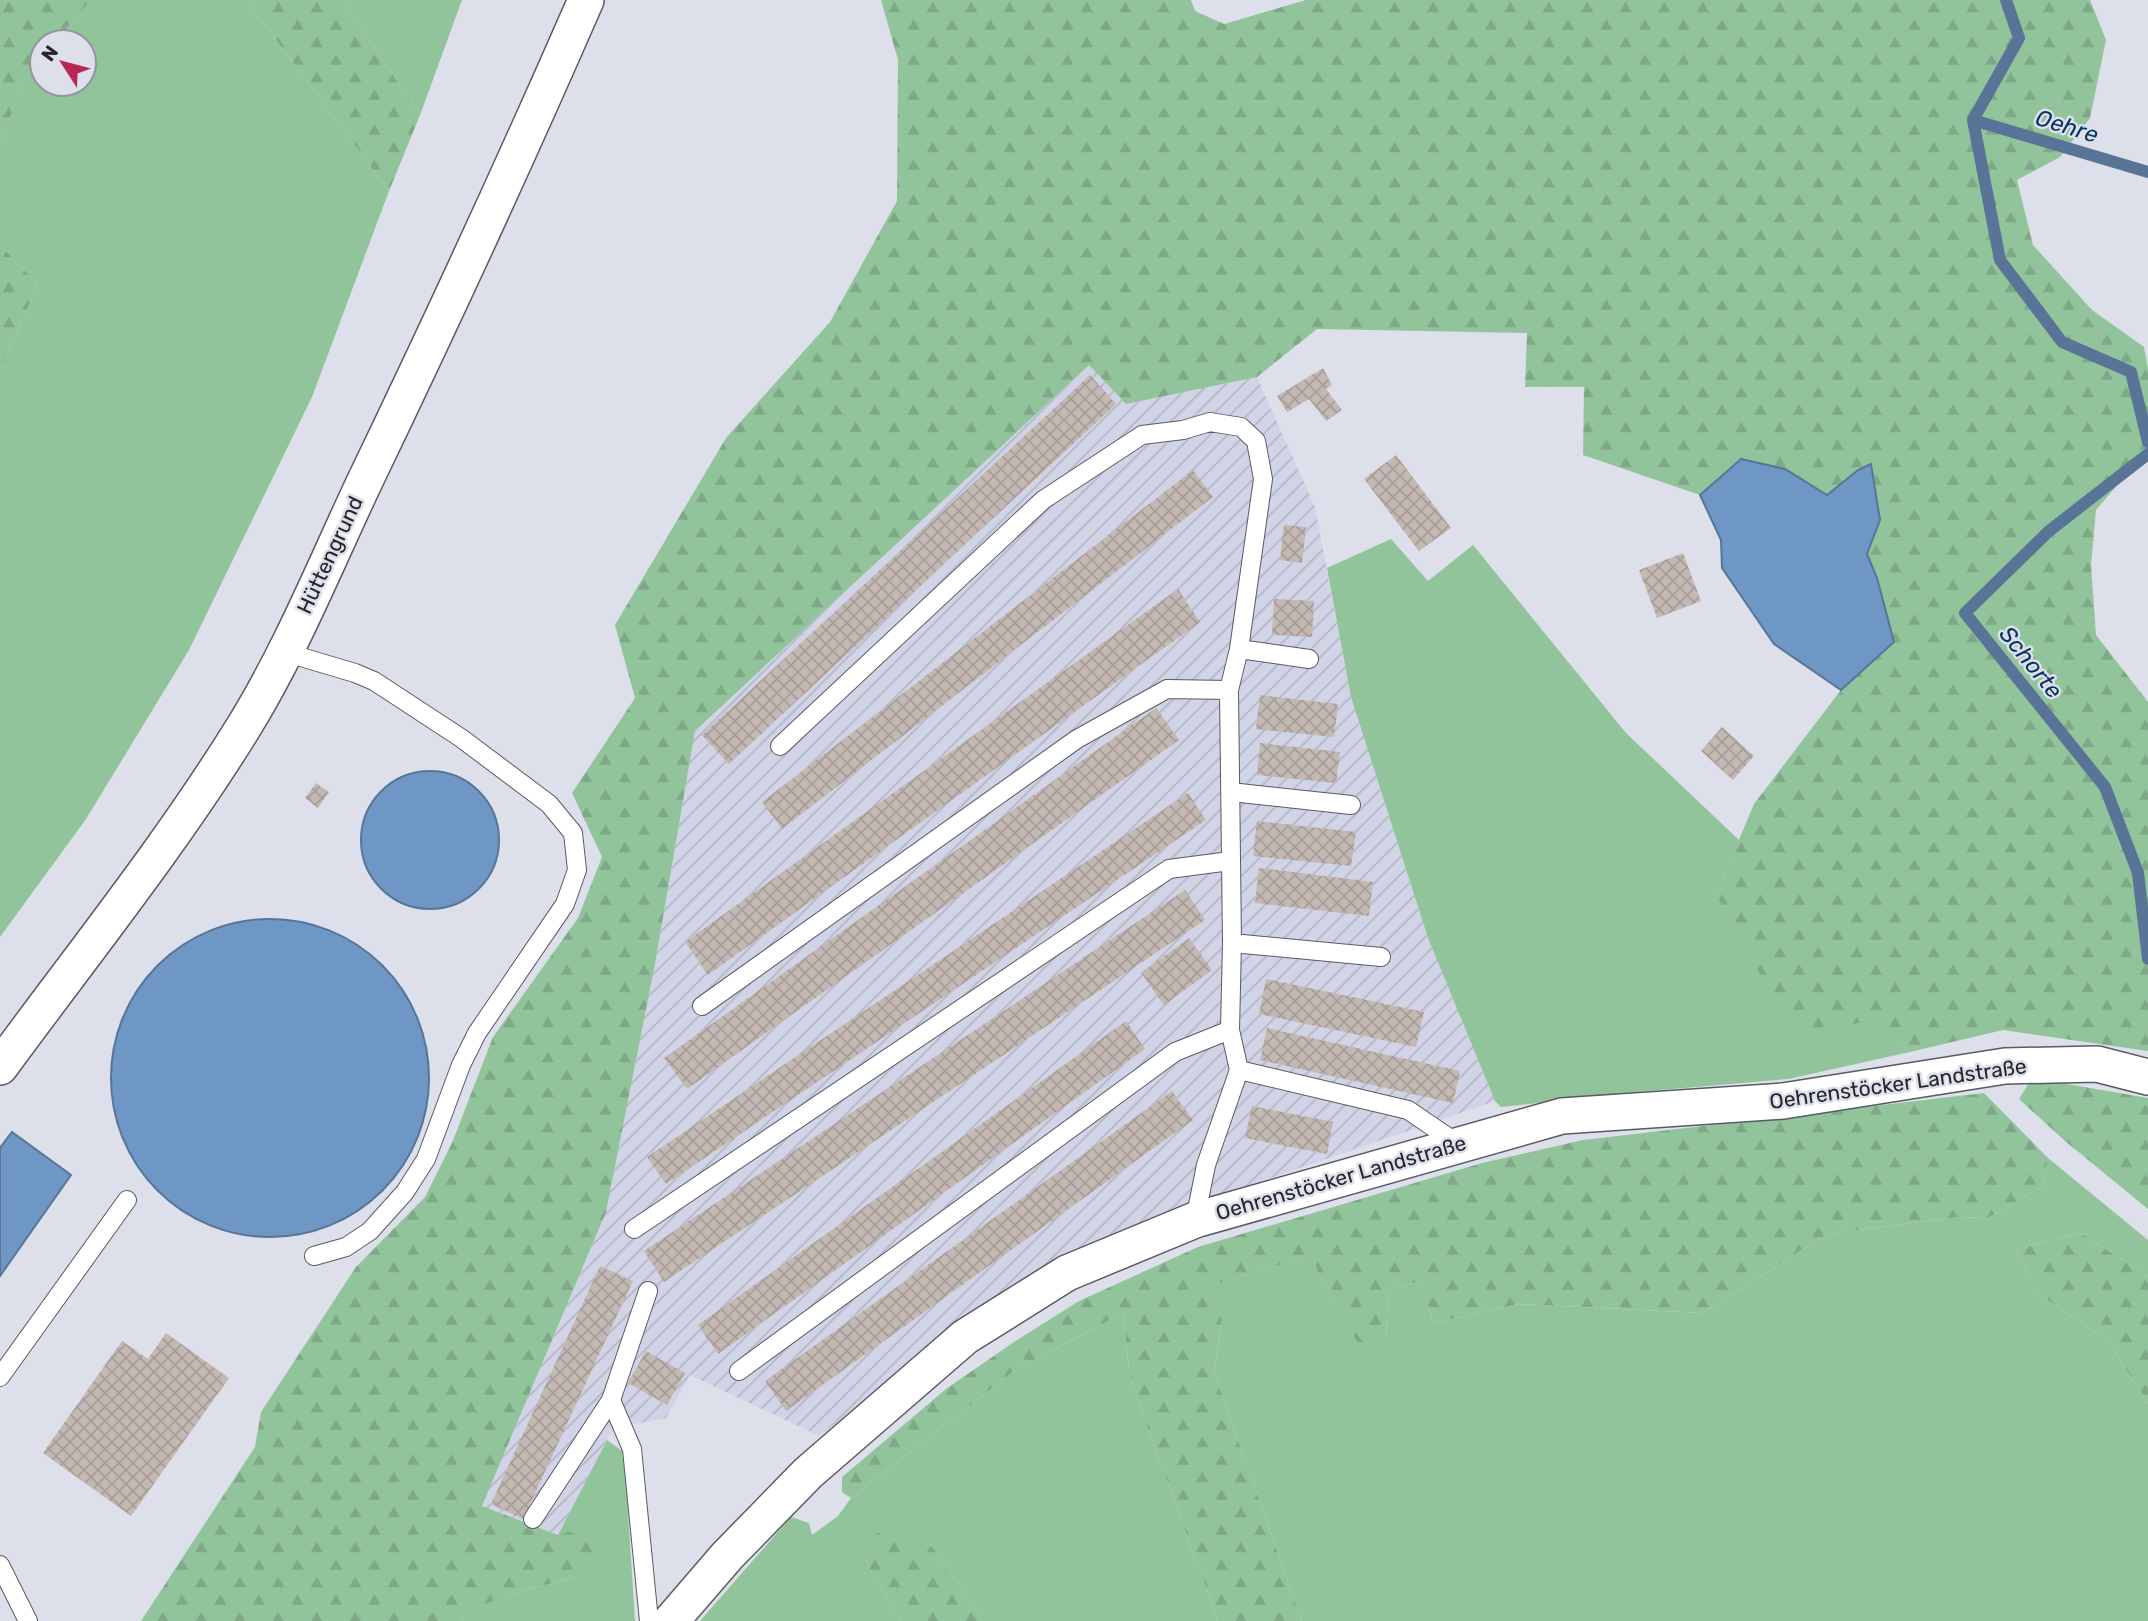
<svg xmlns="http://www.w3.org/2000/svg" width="2148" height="1621" font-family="Rubik,sans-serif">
  <defs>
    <pattern id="industrial-furrows" width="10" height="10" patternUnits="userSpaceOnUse" patternTransform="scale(1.75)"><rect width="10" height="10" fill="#d1d4e6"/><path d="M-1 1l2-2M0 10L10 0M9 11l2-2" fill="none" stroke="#b3b6c5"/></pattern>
    <pattern id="forest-firs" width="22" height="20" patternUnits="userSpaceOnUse" patternTransform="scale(1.75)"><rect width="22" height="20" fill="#92c49b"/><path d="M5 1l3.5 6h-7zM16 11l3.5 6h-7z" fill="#7ea886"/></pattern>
    <pattern id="building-cross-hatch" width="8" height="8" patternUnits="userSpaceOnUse" patternTransform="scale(1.75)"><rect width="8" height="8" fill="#c3b8b2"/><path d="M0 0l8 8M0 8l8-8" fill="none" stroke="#a79e99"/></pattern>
  </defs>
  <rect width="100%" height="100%" fill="#dddfea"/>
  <!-- industrial -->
  <path fill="url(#industrial-furrows)" d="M1089,365L1126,404L1257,377L1315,507L1351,697L1428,938L1495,1101L1265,1180L1160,1220L1022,1281L819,1436L690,1375L666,1418L613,1428L558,1535L482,1506L606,1212L655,964L695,731Z"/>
  <!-- grass -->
  <path fill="#92c49b" d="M91,0H246L389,191L312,397L189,650L86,819L0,937V371L38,284L0,245V148L23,79L42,57V84H84V42H55Z
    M342,0H462L420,115Z
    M1391,539L1428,581L1473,545L1626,733L1739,840L1716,894L1874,1019L1910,1052L1788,1079L1637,1092L1501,1107L1495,1101L1428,938L1351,697L1327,568Z
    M2048,1158L2148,1240V1276L2080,1233L2016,1249L2038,1294L2107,1340L2148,1403V1621H1302L1214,1372L1222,1319L1212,1285L1312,1255L1318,1273L1362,1350L1386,1338L1388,1290L1421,1281L1433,1323L1519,1304L1702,1313L1828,1234L1959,1217L1988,1218L2043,1186Z
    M1123,1313L1130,1379L1218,1621H983L933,1548L865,1560L901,1621H700L791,1517L809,1523L812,1535L838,1516L851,1498L1014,1371Z
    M607,1440L622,1451L626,1481L635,1621H462L474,1607L534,1588L579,1576L558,1535Z"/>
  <!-- forest -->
  <path fill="url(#forest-firs)" d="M0,0H91L55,42H42V57L23,79L0,148Z
    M246,0H342L420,115L389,191Z
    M881,0H1191L1195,11L1224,24L1306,0H2090L2106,40L2090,118L2060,157L2017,180L2033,245L2092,310L2144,347L2148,369V449L2096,510L2091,565L2096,635L2148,702V1051L2003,1030L1910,1052L1874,1020L1793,1035L1716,894L1754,804L1841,690L1894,642L1877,578L1867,553L1880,520L1858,470L1827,495L1785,469L1741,459L1700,495L1583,455L1584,387H1525L1527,333L1317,329L1257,377L1126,404L1089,365L695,731L655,964L606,1212L482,1506L558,1535L580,1529L596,1553L579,1576L534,1588L475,1607L462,1621H141L255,1447L261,1412L356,1267L425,1197L452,1143L493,1037L578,918L602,857L572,793L635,698L615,625L726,438L830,322L897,201L898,60Z
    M0,245L38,284L0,371Z
    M2032,1078L2148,1098V1209L2065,1141L2019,1099Z
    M1984,1093L2048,1158L2043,1186L1988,1218L1959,1217L1828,1234L1702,1313L1519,1304L1433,1323L1421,1281L1388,1290L1386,1338L1362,1351L1318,1273L1312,1255L1213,1285L1222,1319L1214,1372L1302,1621H1218L1130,1379L1123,1313L1014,1371L851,1498L842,1492V1477L946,1389L1011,1344L1079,1301L1198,1247L1482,1163L1583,1140Z
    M2080,1233L2148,1276V1403L2107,1340L2038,1294L2016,1249Z
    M893,1526L933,1548L983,1621H901L865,1560L866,1539Z"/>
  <!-- water -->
  <path fill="#6e97c6" stroke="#587597" stroke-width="2" d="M1741,459L1785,469L1827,495L1858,470L1871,464L1880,520L1867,554L1877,578L1894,642L1841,690L1774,644L1722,568L1721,540L1700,495Z
    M361 840a69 69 0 1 1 138 0a69 69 0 1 1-138 0Z
    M111 1078a159 159 0 1 1 318 0a159 159 0 1 1-318 0Z
    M12,1132L71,1175L0,1276V1148Z"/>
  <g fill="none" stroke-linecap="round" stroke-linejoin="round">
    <!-- stream -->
    <path stroke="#587597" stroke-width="12" d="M2006,0L2019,38L1973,120L2000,260L2062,342L2131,372L2148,442
      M1973,120L2148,172
      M2148,454L2049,531L1965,613L2105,787L2138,873L2148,959"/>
  </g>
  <!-- building -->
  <path fill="url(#building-cross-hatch)" d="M1323,368L1332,385L1326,389L1342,410L1326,421L1309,399L1287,412L1277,396Z
    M1090,375L1116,404L729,764L702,735Z
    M1396,455L1451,528L1419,551L1364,479Z
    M1193,470L1213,497L782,829L762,802Z
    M1284,525L1306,527L1302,563L1280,560Z
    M1683,553L1701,601L1657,618L1639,570Z
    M1178,589L1200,622L708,975L685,942Z
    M1274,599L1314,601L1312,637L1272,635Z
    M1260,695L1338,704L1334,737L1256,729Z
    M1156,708L1179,740L687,1089L664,1058Z
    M1722,727L1754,756L1733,780L1701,751Z
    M1260,743L1340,752L1336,783L1257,775Z
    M316,783L329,792L318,808L305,798Z
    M1188,793L1206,820L666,1184L647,1157Z
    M1257,821L1356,832L1351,866L1253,856Z
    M1259,868L1373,882L1369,916L1255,903Z
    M1185,890L1205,920L664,1282L644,1251Z
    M1189,938L1212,970L1164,1005L1141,973Z
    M1266,979L1424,1012L1416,1047L1259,1014Z
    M1126,1021L1145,1049L718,1354L698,1325Z
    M1267,1028L1460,1071L1453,1103L1260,1060Z
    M1172,1091L1193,1120L786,1411L765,1381Z
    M1252,1106L1333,1122L1327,1154L1245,1138Z
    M600,1266L633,1281L523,1519L491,1504Z
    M166,1333L229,1378L131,1516L43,1453L122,1341L148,1359Z
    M646,1351L685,1373L667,1405L628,1383Z"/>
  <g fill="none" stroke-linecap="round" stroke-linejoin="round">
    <!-- service casing -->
    <g stroke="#595a63" stroke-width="20">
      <path id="service" d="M1239,649L1309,659
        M284,652L355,673L374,681L461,738L549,804L573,833L577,870L565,904L477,1033L461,1065L426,1159L405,1192L370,1231L346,1247L314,1256
        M780,746L1043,500L1142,435L1183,430L1210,422L1241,427L1256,441L1263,479L1239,649L1229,690L1232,943L1230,1030L1239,1070L1206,1165L1195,1220
        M1231,792L1351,805
        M1232,943L1381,957
        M702,1006L1077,739L1167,689L1229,690
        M1239,1070L1408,1110L1458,1144
        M634,1229L1169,869L1230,861
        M739,1371L1175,1052L1230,1030
        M0,1377L127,1200
        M611,1400L632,1449L649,1621
        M533,1519L611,1400L648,1291
        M0,1565L28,1621"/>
    </g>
    <!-- minor casing -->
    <g stroke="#595a63" stroke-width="38">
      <path id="minor" d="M0,1067C82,955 170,846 243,728C290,652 325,566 363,485C440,325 515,163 586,0
        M671,1621L727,1556L808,1473L965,1337L1067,1273L1195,1220L1562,1116L1783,1101L2005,1066L2097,1064L2148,1077"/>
    </g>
    <!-- service -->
    <use href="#service" stroke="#fff" stroke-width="18"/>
    <!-- minor -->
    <use href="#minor" stroke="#fff" stroke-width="35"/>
  </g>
  <g text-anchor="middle" stroke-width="5" stroke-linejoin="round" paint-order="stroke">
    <!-- street labels -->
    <g font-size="21" fill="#25262a" stroke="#dddfea">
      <text transform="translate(330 555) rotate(-65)" y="7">Hüttengrund</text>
      <text transform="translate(1898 1084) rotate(-8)" y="7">Oehrenstöcker Landstraße</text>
      <text transform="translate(1341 1178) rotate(-16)" y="7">Oehrenstöcker Landstraße</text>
    </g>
    <!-- water labels -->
    <g font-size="23" font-style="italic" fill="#063561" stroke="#dddfea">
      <text transform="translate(2067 126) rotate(17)" y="8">Oehre</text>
      <text transform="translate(2031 662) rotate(51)" y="8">Schorte</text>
    </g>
  </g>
  <!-- north arrow -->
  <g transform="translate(63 63) rotate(306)"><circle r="33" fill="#dddfea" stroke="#93959d" stroke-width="2"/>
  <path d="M0-5L12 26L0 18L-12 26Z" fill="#b72857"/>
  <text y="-10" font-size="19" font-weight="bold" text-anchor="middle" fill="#25262a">N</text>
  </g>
</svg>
